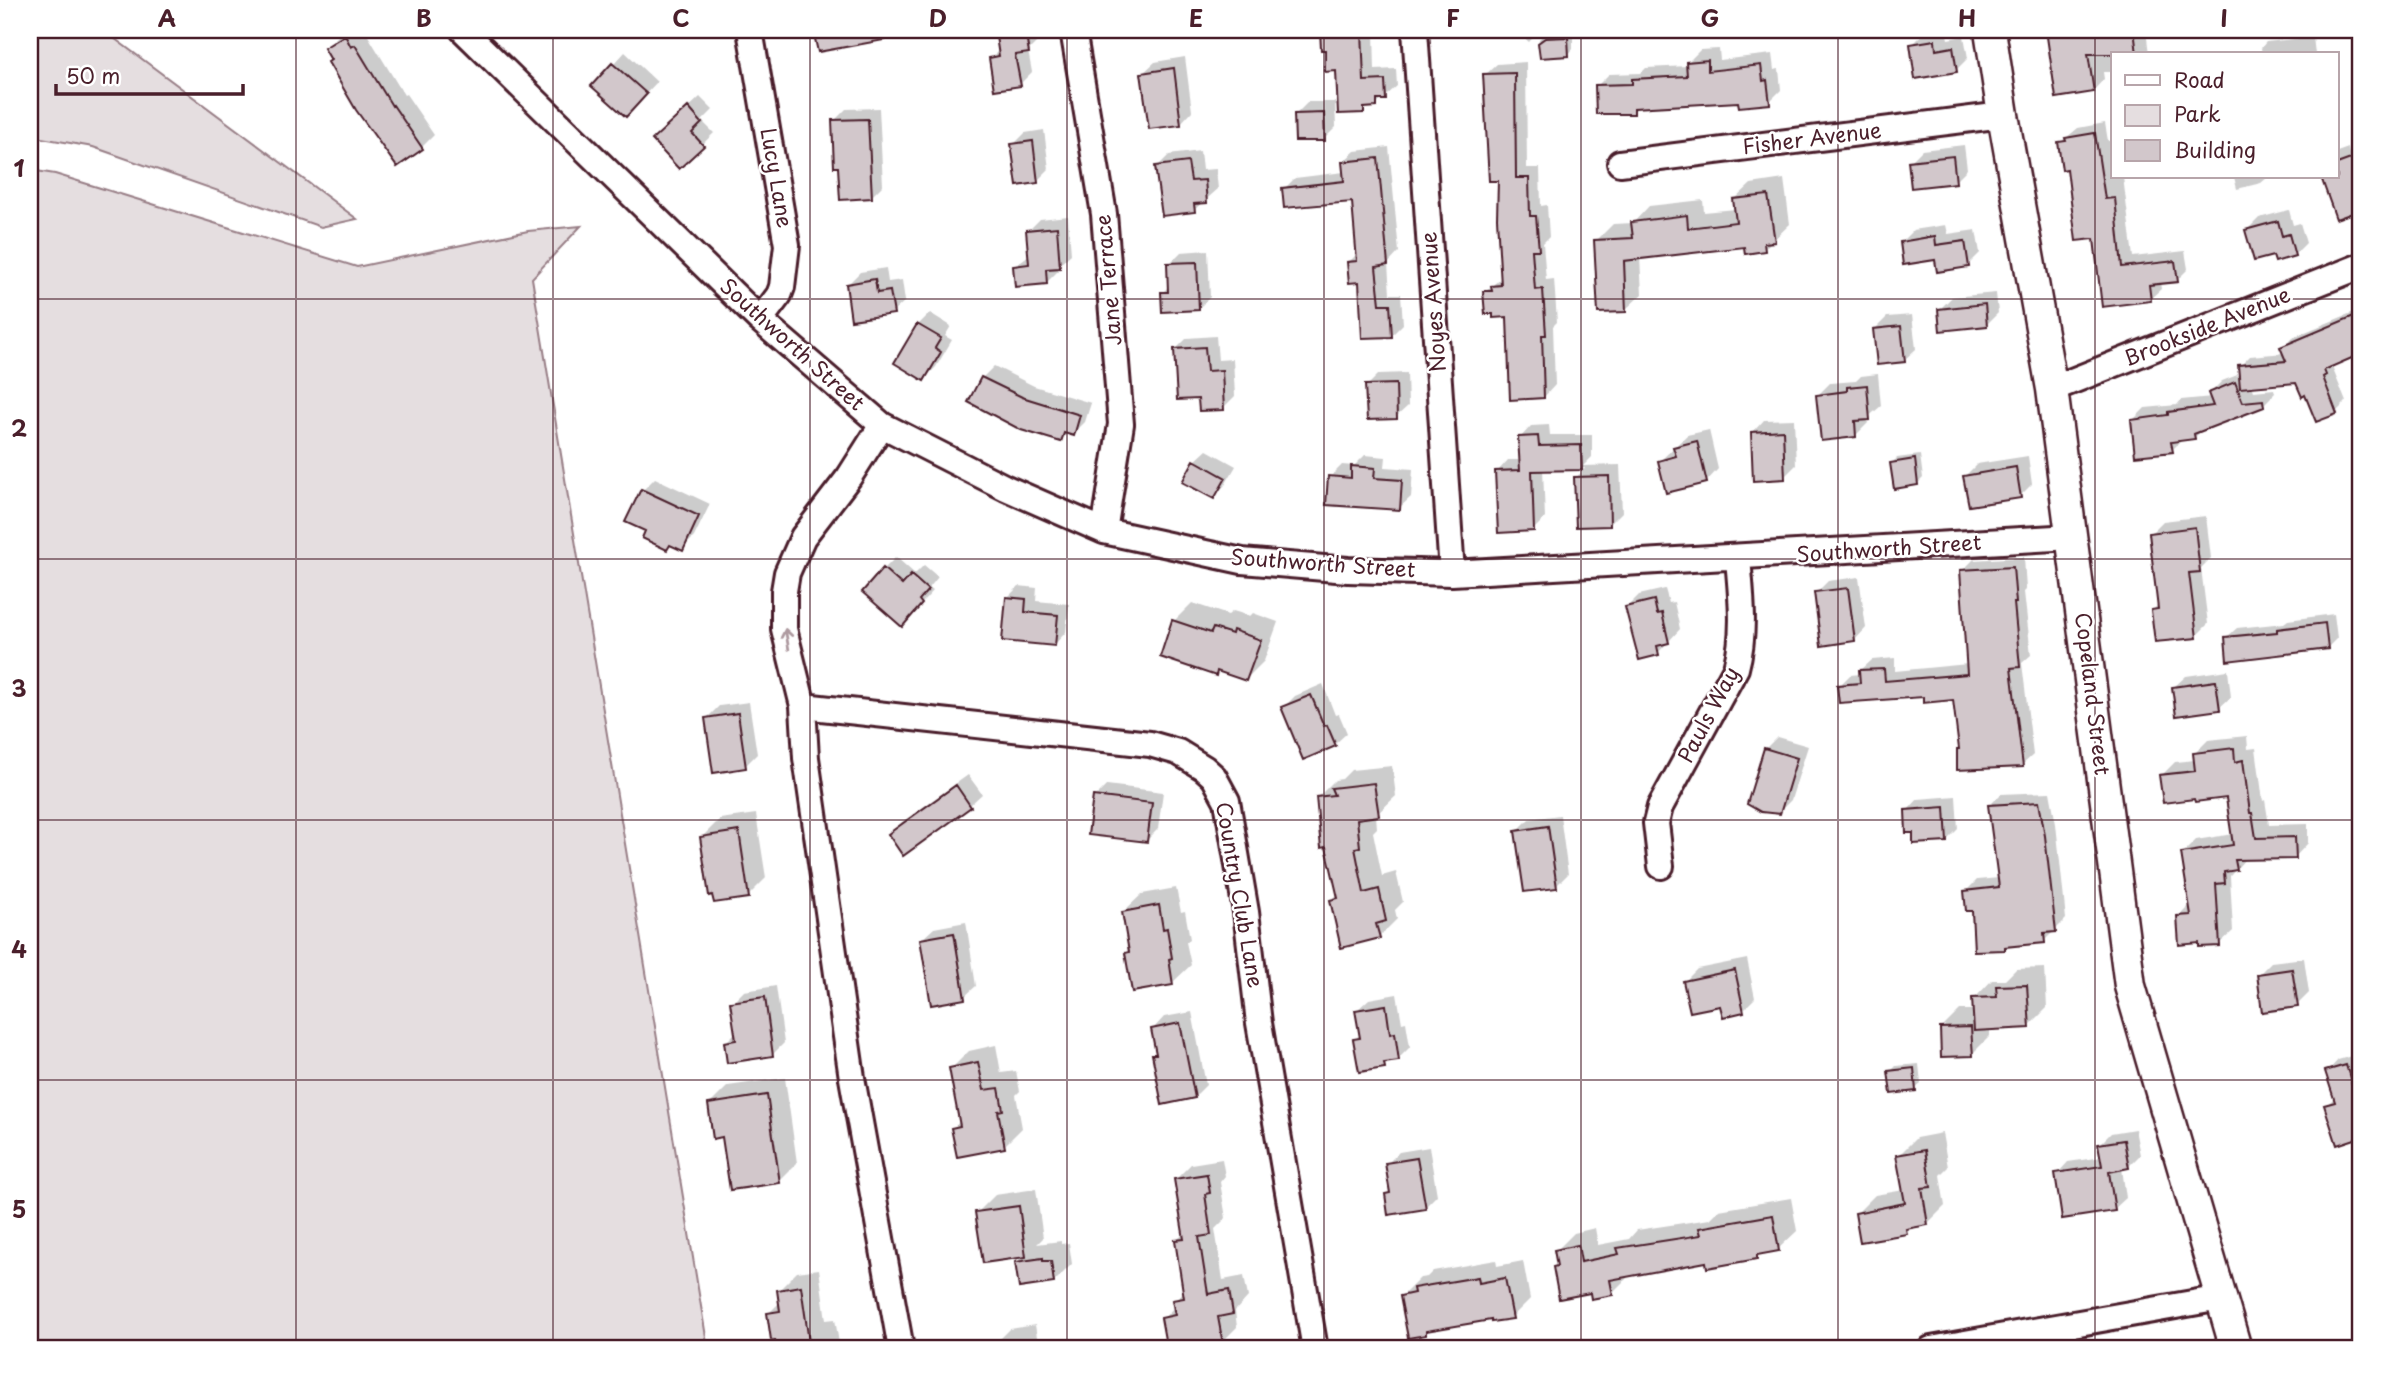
<svg xmlns="http://www.w3.org/2000/svg" width="2391" height="1379" font-family="'Playpen Sans',sans-serif">
  <rect width="100%" height="100%" fill="#fff"/>
  <filter id="ink" filterUnits="userSpaceOnUse"><feTurbulence type="fractalNoise" baseFrequency=".0143" numOctaves="2"/><feDisplacementMap in="SourceGraphic" scale="14" xChannelSelector="R" yChannelSelector="G"/><feConvolveMatrix kernelMatrix="1 2 1 2 8 2 1 2 1" color-interpolation-filters="sRGB"/></filter>
  <g filter="url(#ink)">
    <!-- green -->
    <path fill="#e5dee0" stroke="#987e86" stroke-width="2" d="M30,30H103L357,219L321,227L93,147L30,136Z
      M30,170L55,174L357,267L528,231L581,226L532,278L708,1349H548L547,1343L534,1349H30Z"/>
    <!-- shadow -->
    <path fill="#0003" d="M349,30H360L363,36L367,34L404,95L406,94L434,135L422,147L397,164L326,48L338,36Z
      M996,30H1038L1040,39L1028,51L1032,72L1020,84L990,59L1000,49Z
      M1322,30H1374L1375,70L1396,69L1397,86L1376,105L1369,106L1363,111L1327,48H1322Z
      M1472,30H1515L1513,32L1472,33Z
      M1516,30H1540L1529,42Z
      M1942,30H1946L1948,39L1964,36L1968,58L1956,70L1912,45L1924,33Z
      M2047,30H2146L2149,54H2113V72H2103L2104,79L2093,91L2057,96Z
      M2162,30H2250L2219,35L2218,32L2163,38Z
      M1573,32V49L1568,55L1542,56L1539,39L1544,34Z
      M2313,37L2315,54H2262L2261,48L2266,42Z
      M1719,49L1720,60L1772,54L1774,70L1779,69L1781,90L1769,102L1740,100L1639,106L1633,112L1597,86L1609,74L1641,73L1646,68L1688,66V62L1700,50Z
      M625,52L657,82L637,103L594,86Z
      M1185,57L1192,111L1181,123L1143,73L1155,62Z
      M1526,62L1527,168H1540L1541,206L1547,205L1549,237L1543,243L1546,280L1554,279L1557,322L1553,326L1555,385L1544,397L1509,315L1485,292L1502,277L1500,179L1485,75L1497,64Z
      M700,97L713,110L702,121L714,133L679,167L666,129Z
      M1308,102H1335L1336,127L1324,139L1296,114Z
      M879,108L883,185L871,197L834,121L846,109Z
      M2105,123L2108,141L2113,140V177H2123L2133,257L2185,251L2188,269L2177,280L2160,282L2161,289L2150,299L2095,237L2060,143L2078,128Z
      M1044,130L1049,169L1037,181L1013,145L1025,133Z
      M1964,145L1967,169L1955,181L1910,162L1922,150Z
      M1389,147L1399,252L1388,264L1390,294H1401L1403,324L1391,336L1349,262L1358,253L1354,200L1284,189L1295,178L1344,172L1343,162L1355,151Z
      M2348,148L2349,153L2361,149V208L2337,217L2323,177H2337V152Z
      M1200,151L1202,170L1216,169L1218,189L1194,210L1157,167L1169,155Z
      M2234,177H2268L2261,183L2237,189Z
      M1784,179L1790,224L1764,249L1745,245L1640,257L1642,294L1625,310L1596,241L1613,224L1633,223L1649,206L1703,200L1704,212L1736,209L1734,200L1751,184Z
      M2289,210L2293,225L2300,223L2306,243L2294,255L2274,254L2247,230L2259,218Z
      M1068,216L1071,254L1058,266V271L1046,283L1015,266L1030,254L1028,231L1040,219Z
      M1946,225L1948,234L1976,230L1980,253L1968,265L1937,258L1901,242L1913,230Z
      M1208,250L1210,297L1198,309L1163,292L1169,286V264L1181,252Z
      M886,268L888,282L902,280L905,301L893,312L848,284L860,272Z
      M1996,293L1998,313L1986,325L1940,309L1952,297Z
      M2361,309V353L2336,363L2332,367L2346,402L2336,412L2306,393L2297,381L2252,385L2254,391L2274,389L2275,393L2263,405L2203,429L2194,438L2183,439L2172,450L2133,420L2145,408L2177,405L2181,400L2212,397L2210,393L2222,381L2240,374V366L2250,356L2285,353L2282,348L2293,337Z
      M930,313L951,326L945,336L952,340L936,367L924,379L918,325Z
      M1912,315L1916,349L1904,360L1875,329L1887,317Z
      M1216,336L1218,360L1233,359L1235,396L1223,408L1200,397L1175,350L1187,338Z
      M994,366L1034,386L1091,403L1085,422L1073,434L1069,432L1061,440L982,378Z
      M1407,373L1408,406L1396,417L1367,386L1379,374Z
      M1878,374L1881,406L1867,418L1868,423L1856,435L1818,395L1830,383L1856,381L1861,376Z
      M1794,419L1796,465L1784,477L1753,432L1764,420Z
      M1549,425L1550,435H1592V457L1583,466L1620,465L1622,512L1610,524L1576,478L1585,468L1543,469L1545,518L1534,529L1497,472L1508,460H1521L1520,438L1531,426Z
      M1709,430L1718,469L1707,481L1668,491L1660,461L1687,435Z
      M1207,450L1236,466L1225,485L1213,497L1195,461Z
      M1365,455L1386,457L1385,467L1413,469L1411,497L1399,508L1330,477L1342,465L1354,466Z
      M1920,455L1923,478L1918,483L1892,463L1897,458Z
      M2028,456L2032,484L2020,496L1965,476L1977,464Z
      M655,478L710,504L694,537L682,549L628,521L643,490Z
      M2206,516L2211,558L2201,568L2208,624L2196,636L2153,610L2159,604L2151,533L2163,521Z
      M896,557L915,574L924,565L938,577L929,588L933,591L913,613L884,569Z
      M2024,557L2026,590L2024,592L2031,655L2022,663L2033,755L2022,765L1958,750L1961,747L1955,698L1839,686L1850,675L1861,674V670L1872,660L1895,658V671L1968,664L1962,571L1973,560Z
      M1859,577L1866,628L1855,640L1816,593L1828,581Z
      M1019,586L1037,588L1036,601L1069,604L1066,632L1055,644L1007,598Z
      M1665,589L1669,603L1674,602L1680,629L1658,653L1627,607L1639,595Z
      M1192,603L1228,615L1233,611L1250,616L1253,613L1278,622L1264,661L1246,679L1219,670L1216,674L1174,621Z
      M2334,614L2337,638L2327,648L2227,637L2237,628L2284,623L2288,620Z
      M2228,670L2231,697L2219,708L2174,687L2186,676Z
      M1323,684L1335,715L1339,714L1347,733L1335,744L1283,708L1295,696Z
      M749,702L757,754L745,766L707,718L719,706Z
      M2247,736L2248,749L2256,748L2263,801L2265,800L2269,825L2308,824V843L2295,857L2246,858L2230,876L2233,931L2219,944L2200,942L2179,916L2191,904L2182,854L2196,840L2233,834L2227,796L2161,776L2175,762L2195,760L2194,754L2208,740Z
      M1777,737L1808,746L1791,800L1779,812L1765,749Z
      M1392,766L1396,796L1376,815L1377,828L1373,832L1382,876L1396,872L1403,902L1395,910L1397,919L1379,937L1332,900L1339,893L1317,798L1335,780L1342,779L1351,770Z
      M968,775L982,794L970,805L904,853L890,834L902,822Z
      M1107,785L1163,792L1158,829L1146,841L1095,797Z
      M2050,792L2056,824L2066,919L2044,941L2008,945L2004,948L1974,909L1966,891L1977,880L1999,878L1990,805L2001,794Z
      M1956,796L1958,829L1946,841L1914,831L1907,811L1918,799Z
      M756,814L766,878L748,896L702,837L720,819Z
      M1560,815L1568,874L1556,886L1517,831L1529,819Z
      M1176,888L1181,912L1185,911L1190,939L1186,942L1191,965L1172,983L1127,953L1130,950L1123,912L1142,894Z
      M966,922L976,986L964,997L922,939L934,928Z
      M2304,958L2309,993L2297,1005L2259,974L2271,962Z
      M1747,959L1755,998L1743,1010L1721,1004L1685,981L1697,969Z
      M2045,968L2047,1008L2029,1026L1990,1028V1036L1972,1054L1942,1028L1960,1010H1975L1974,999L1992,980H2005L2016,969Z
      M776,986L784,1043L773,1054L726,1042L736,1032L732,1003L744,991Z
      M1397,994L1402,1023L1406,1022L1410,1047L1398,1059L1390,1060L1384,1066L1355,1039L1361,1034L1357,1010L1369,999Z
      M1192,1012L1206,1085L1194,1097L1154,1055L1157,1052L1153,1029L1164,1017Z
      M996,1045L1001,1073L1016,1071L1020,1091L1016,1095L1022,1128L1004,1146L953,1129L960,1121L951,1069L969,1051Z
      M2358,1054L2361,1066V1135L2338,1142L2326,1106L2335,1097L2327,1072L2338,1060Z
      M1919,1064L1921,1084L1915,1089L1890,1072L1896,1066Z
      M785,1078L797,1163L779,1181L724,1135L710,1104L728,1086Z
      M2135,1129L2140,1155L2128,1167L2122,1168L2126,1198L2114,1209L2057,1174L2068,1162L2102,1157L2099,1145L2111,1133Z
      M1942,1133L1948,1167L1940,1175L1945,1206L1927,1224L1912,1226L1906,1232L1857,1213L1875,1195L1904,1190L1898,1156L1916,1138Z
      M1429,1147L1437,1195L1425,1207L1387,1194L1391,1190L1387,1164L1399,1152Z
      M1222,1159L1225,1176L1220,1182L1226,1218L1215,1229L1223,1280L1244,1276L1248,1297L1235,1311L1237,1327L1222,1342L1183,1349L1182,1340L1163,1319L1175,1306L1174,1301L1185,1291L1177,1240L1184,1233L1176,1179L1191,1164Z
      M2361,1171V1220L2349,1183Z
      M1036,1189L1043,1238L1037,1244L1061,1241V1244L1069,1243L1072,1264L1054,1282L1017,1262L1023,1256L977,1213L995,1195Z
      M1791,1198L1797,1231L1778,1249L1762,1252L1756,1258L1707,1260L1631,1274L1612,1293L1591,1291L1554,1267L1558,1264L1556,1251L1574,1233L1595,1228L1598,1245L1629,1239L1637,1230L1710,1219L1719,1210Z
      M1496,1260L1497,1266L1523,1261L1530,1299L1512,1317L1492,1318L1430,1329L1426,1333L1402,1296L1420,1278L1427,1277L1433,1271Z
      M819,1269L826,1320L835,1319L840,1349H778L769,1313L780,1302L779,1290L797,1272Z
      M1035,1325L1039,1349H999L998,1341L1010,1329Z"/>
    <!-- building -->
    <path fill="#d2c7cb" stroke="#4a1f2b" stroke-width="2" d="M813,30H884V40L818,52Z
      M995,30H1025L1029,53L1015,55L1021,86L994,90L989,58L999,56Z
      M1320,30H1362L1364,81L1385,80L1386,100H1377V107L1364,108V113L1338,114L1336,71L1325,72V50H1321Z
      M2046,30H2134L2137,54H2088L2094,92L2056,98Z
      M345,35L351,47L355,45L392,106L393,105L423,149L397,167L356,110L328,62L331,60L324,48Z
      M1568,37L1569,56L1540,58L1538,43L1545,38Z
      M1935,40L1936,50L1953,47L1957,72L1915,79L1910,44Z
      M1708,60V71L1761,65L1763,81L1767,80L1770,104L1739,107L1738,102L1634,108V114H1596L1595,85L1632,84V79L1687,76L1686,62Z
      M612,63L647,94L626,117L591,86Z
      M1174,68L1181,125L1149,129L1141,73Z
      M1515,73L1516,178H1529L1530,216H1536L1539,250H1532L1535,290L1543,289L1546,335H1542L1544,398L1510,400L1507,317L1493,318V314H1485L1483,291H1492L1491,286L1501,285L1497,218L1498,181H1489L1483,74Z
      M688,107L702,123L692,133L704,146L679,169L652,140Z
      M1324,113L1325,141H1295L1294,114Z
      M868,119L872,198L840,200L838,167H834L832,120Z
      M2095,133L2105,199L2115,198L2122,267L2175,261L2178,282L2149,285L2151,301L2102,307L2094,239L2076,241L2067,169L2062,170L2058,142L2066,141L2065,138Z
      M1033,141L1038,183L1017,186L1011,144Z
      M1953,156L1956,183L1911,188L1908,161Z
      M2356,157L2361,174V210L2336,219L2321,177H2337V164Z
      M1378,158L1388,265L1376,267L1380,304H1390L1392,337L1362,338L1359,282L1349,283L1347,262L1357,261L1352,202L1284,208L1282,188L1344,181L1342,162Z
      M1188,162L1191,181L1205,180L1207,203L1194,204L1195,212L1162,216L1155,166Z
      M1768,195L1775,242L1764,243L1765,251L1745,254L1744,247L1624,261L1626,312L1598,313L1594,240L1633,238L1631,222L1687,215L1688,228L1736,222L1733,199Z
      M2278,221L2282,236L2289,234L2295,256L2275,262L2273,256L2254,261L2245,230Z
      M1057,227L1060,268L1046,269L1047,284L1015,287L1013,266L1029,264L1026,230Z
      M1935,236L1936,245L1965,241L1969,267L1937,272L1935,260L1903,265L1900,242Z
      M1197,262L1199,310L1162,312L1161,292H1168L1167,263Z
      M875,279L877,293L890,291L894,314L851,320L846,284Z
      M1985,304L1987,326L1940,331L1938,309Z
      M2361,313V354L2324,370L2326,375L2323,377L2337,414L2316,422L2305,395L2302,397L2296,383L2240,388L2238,365L2286,361L2280,347Z
      M917,324L941,338L935,348L941,352L924,381L894,363Z
      M1901,326L1905,362L1877,365L1873,329Z
      M1205,347L1207,371L1222,370L1224,410L1199,411L1198,399L1177,400L1174,349Z
      M981,377L1022,397L1080,415L1074,436L1064,433L1061,442L1021,430L968,402Z
      M2235,382L2243,402L2263,400L2264,407L2194,434L2195,439L2171,442L2173,452L2135,456L2131,420L2168,415V412L2213,406L2208,393Z
      M1396,384L1397,419L1367,420L1365,385Z
      M1867,385L1870,420L1855,421L1856,437L1821,441L1816,395L1847,391V387Z
      M1783,430L1785,479L1753,481L1751,432Z
      M1538,436L1539,446L1581,445L1582,470L1532,471L1534,531L1498,533L1495,471L1520,470L1518,437Z
      M1697,441L1707,483L1666,493L1658,461L1676,456L1673,447Z
      M1915,459L1918,485L1894,489L1890,463Z
      M1194,460L1226,478L1214,499L1182,482Z
      M1351,466L1375,468L1374,478L1402,480L1400,510L1326,505L1328,476L1351,478Z
      M2016,467L2021,498L1969,506L1963,476Z
      M1609,476L1610,526L1576,527L1574,477Z
      M641,489L699,516L683,551L670,545L667,550L642,538L645,531L625,522Z
      M2195,527L2200,572L2189,573L2197,638L2155,642L2151,610L2158,609L2149,533Z
      M2013,567L2016,603H2014L2020,667L2011,668L2023,767L1957,770V749H1959L1953,700L1923,703V697L1839,703L1837,685L1860,683L1859,670L1884,669L1885,681L1967,674L1960,570Z
      M883,568L902,585L911,575L928,590L919,600L922,604L902,627L862,592Z
      M1848,588L1855,641L1821,646L1814,592Z
      M1006,597L1026,599L1025,612L1058,615L1055,646L1002,641Z
      M1654,600L1657,614L1662,613L1669,643L1657,646L1659,655L1639,660L1625,607Z
      M1172,620L1211,633L1213,628L1232,634L1233,630L1261,640L1246,681L1217,671L1216,676L1160,657Z
      M2325,623L2328,649L2227,661L2225,637L2277,632V629Z
      M2216,681L2220,710L2176,716L2172,687Z
      M1311,695L1324,726L1327,725L1336,746L1303,760L1281,707Z
      M738,713L746,768L713,773L705,718Z
      M1764,748L1797,758L1780,814L1761,812L1747,804Z
      M2234,748L2235,762L2243,760L2250,813H2252L2256,838L2295,837L2296,859L2235,860L2237,870L2224,872L2225,883L2216,884L2220,946L2199,947V943L2179,945L2177,916L2191,915L2181,853L2233,845L2226,798L2195,802L2194,799L2163,803L2159,775L2195,771L2193,753Z
      M1374,783L1379,816L1357,819L1360,847L1355,848L1364,893L1379,889L1386,921L1376,924L1380,938L1341,948L1330,900L1338,898L1326,847L1321,848L1316,797L1334,795L1331,788Z
      M956,785L971,807L903,856L888,834Z
      M1093,796L1152,803L1147,842L1088,835Z
      M2039,802L2045,836L2056,932L2044,933L2045,943L2005,947V950L1974,951L1972,911H1966L1964,891L1999,887L1988,805Z
      M1945,807L1947,842L1913,844V833H1906L1905,810Z
      M1548,826L1557,888L1524,892L1515,831Z
      M739,831L749,898L714,903L712,895L709,896L700,837Z
      M1159,905L1163,929L1167,928L1172,958L1169,959L1173,985L1132,992L1125,953L1129,952L1122,912Z
      M954,933L965,999L931,1005L920,939Z
      M2292,969L2298,1007L2262,1012L2257,974Z
      M1735,970L1744,1012L1723,1017L1720,1006L1690,1012L1683,981Z
      M2027,985L2030,1028L1974,1031L1972,998L1997,997L1996,986Z
      M765,997L773,1056L727,1063L724,1042L736,1040L730,1002Z
      M1386,1005L1390,1034L1395,1033L1399,1061L1384,1063L1385,1068L1359,1072L1353,1039L1360,1038L1355,1010Z
      M1180,1023L1195,1098L1162,1105L1152,1054H1156L1151,1029Z
      M1971,1027L1973,1056L1941,1057L1940,1028Z
      M978,1062L984,1090L999,1088L1003,1110L998,1111L1005,1148L957,1157L951,1128L960,1126L949,1068Z
      M2346,1065L2361,1114V1137L2337,1145L2324,1105L2335,1102L2325,1071Z
      M1914,1068L1916,1091L1891,1094L1888,1071Z
      M767,1095L780,1183L730,1190L722,1137L713,1139L708,1104Z
      M2124,1140L2129,1168L2109,1172L2115,1211L2062,1219L2055,1173L2102,1166L2098,1144Z
      M1925,1150L1931,1187L1922,1188L1928,1225L1906,1229L1907,1234L1860,1242L1855,1213L1905,1203L1896,1155Z
      M1417,1158L1426,1209L1388,1215L1385,1194L1390,1193L1385,1163Z
      M1207,1174L1210,1193L1205,1194L1211,1235L1199,1237L1208,1294L1229,1290L1233,1314L1218,1317L1223,1344L1181,1349L1180,1342L1166,1345L1161,1318L1175,1315L1172,1300L1184,1298L1175,1240L1184,1239L1174,1179Z
      M1019,1206L1026,1257L983,1263L975,1212Z
      M1773,1215L1779,1251L1757,1255V1259L1707,1268L1706,1262L1610,1280L1613,1295L1591,1299L1590,1293L1559,1299L1553,1267L1557,1266L1554,1250L1578,1245L1581,1262L1619,1254L1617,1248L1701,1235L1699,1228Z
      M1043,1258V1261H1051L1054,1283L1019,1288L1015,1262Z
      M1478,1277L1479,1283L1505,1278L1513,1319L1491,1322V1320L1426,1331V1335L1408,1338L1400,1296L1414,1293L1413,1288Z
      M801,1286L810,1349H776L775,1340H771L767,1313L780,1311L777,1290Z"/>
    <g fill="none" stroke-linecap="round" stroke-linejoin="round">
      <!-- minor casing -->
      <g stroke="#4a1f2b" stroke-width="30">
        <path id="minor" d="M463,30L760,320L882,425L1006,488L1104,531L1242,561L1348,570L1452,573L2072,537
          M750,30L787,245L782,287L779,295L760,320
          M1073,30L1104,214L1121,424L1104,531
          M1415,30L1452,573
          M1620,163L2003,115
          M2052,389L2361,266
          M882,425L849,477L803,537L787,573L784,591V629L803,706L806,758L852,1078L901,1349
          M803,706L1150,744L1178,752L1204,768L1214,777L1227,801L1246,912L1259,1023L1315,1349
          M1661,866L1656,823L1660,807L1736,668C1746,631 1741,596 1738,558
          M1931,1349L2221,1298"/>
      </g>
      <!-- major casing -->
      <g stroke="#4a1f2b" stroke-width="35">
        <path id="major" d="M1990,30L2003,115L2052,389L2130,986L2236,1349"/>
      </g>
      <!-- minor -->
      <use href="#minor" stroke="#fff" stroke-width="24"/>
      <!-- major -->
      <use href="#major" stroke="#fff" stroke-width="30"/>
    </g>
    <!-- one-way arrows -->
    <defs><path id="oneway-shaft" d="M-6 0H5M1.5-3L5.5 0L1.5 3" fill="none" stroke-width="1.6" stroke-linecap="round" stroke-linejoin="round" transform="scale(1.75)"/></defs>
    <use stroke="#ae9aa0" href="#oneway-shaft" transform="translate(787 639) rotate(-100)"/>
  </g>
  <!-- grid -->
  <path fill="none" stroke="#4a1f2b" stroke-width="2" stroke-opacity="0.55" d="M296,30V1349M553,30V1349M810,30V1349M1067,30V1349M1324,30V1349M1581,30V1349M1838,30V1349M2095,30V1349M30,299H2361M30,559H2361M30,820H2361M30,1080H2361"/>
  <g text-anchor="middle" stroke-width="5" stroke-linejoin="round" paint-order="stroke">
    <!-- street labels -->
    <g font-size="21" fill="#4a1f2b" stroke="#fff">
      <text transform="translate(1812 139) rotate(-7)" y="7">Fisher Avenue</text>
      <text transform="translate(776 178) rotate(80)" y="7">Lucy Lane</text>
      <text transform="translate(1109 280) rotate(-95)" y="7">Jane Terrace</text>
      <text transform="translate(1434 302) rotate(-94)" y="7">Noyes Avenue</text>
      <text transform="translate(2207 327) rotate(-22)" y="7">Brookside Avenue</text>
      <text transform="translate(792 345) rotate(42)" y="7">Southworth Street</text>
      <text transform="translate(1889 549) rotate(-4)" y="7">Southworth Street</text>
      <text transform="translate(1323 564) rotate(4)" y="7">Southworth Street</text>
      <text transform="translate(2092 694) rotate(83)" y="7">Copeland Street</text>
      <text transform="translate(1709 715) rotate(-62)" y="7">Pauls Way</text>
      <text transform="translate(1239 895) rotate(80)" y="7">Country Club Lane</text>
    </g>
  </g>
  <!-- margin -->
  <rect width="2391" height="1379" fill="none" stroke="#fff" stroke-width="77"/>
  <!-- legend -->
  <rect x="2111" y="52" width="228" height="126" fill="#ffffff" stroke="#b7a5aa" stroke-width="2"/>
  <rect x="2125" y="75" width="35" height="10" fill="#ffffff" stroke="#b7a5aa" stroke-width="2"/>
  <text x="2174" y="88" font-size="21" fill="#4a1f2b">Road</text>
  <rect x="2125" y="105" width="35" height="21" fill="#e5dee0" stroke="#b7a5aa" stroke-width="2"/>
  <text x="2174" y="122" font-size="21" fill="#4a1f2b">Park</text>
  <rect x="2125" y="140" width="35" height="21" fill="#d2c7cb" stroke="#b7a5aa" stroke-width="2"/>
  <text x="2174" y="158" font-size="21" fill="#4a1f2b">Building</text>
  <!-- scale -->
  <path d="M56 84v10h187v-10" fill="none" stroke="#4a1f2b" stroke-width="3.5"/>
  <text x="66" y="84" font-size="21" fill="#4a1f2b" stroke="#ffffff" stroke-width="5" paint-order="stroke">50 m</text>
  <rect x="38" y="38" width="2314" height="1302" fill="none" stroke="#4a1f2b" stroke-width="2.5"/>
  <g font-size="23" text-anchor="middle" font-weight="bold" fill="#4a1f2b">
    <text x="167" y="27">A</text>
    <text x="424" y="27">B</text>
    <text x="681" y="27">C</text>
    <text x="938" y="27">D</text>
    <text x="1196" y="27">E</text>
    <text x="1453" y="27">F</text>
    <text x="1710" y="27">G</text>
    <text x="1967" y="27">H</text>
    <text x="2224" y="27">I</text>
    <text x="19" y="177">1</text>
    <text x="19" y="437">2</text>
    <text x="19" y="697">3</text>
    <text x="19" y="958">4</text>
    <text x="19" y="1218">5</text>
  </g>
</svg>
